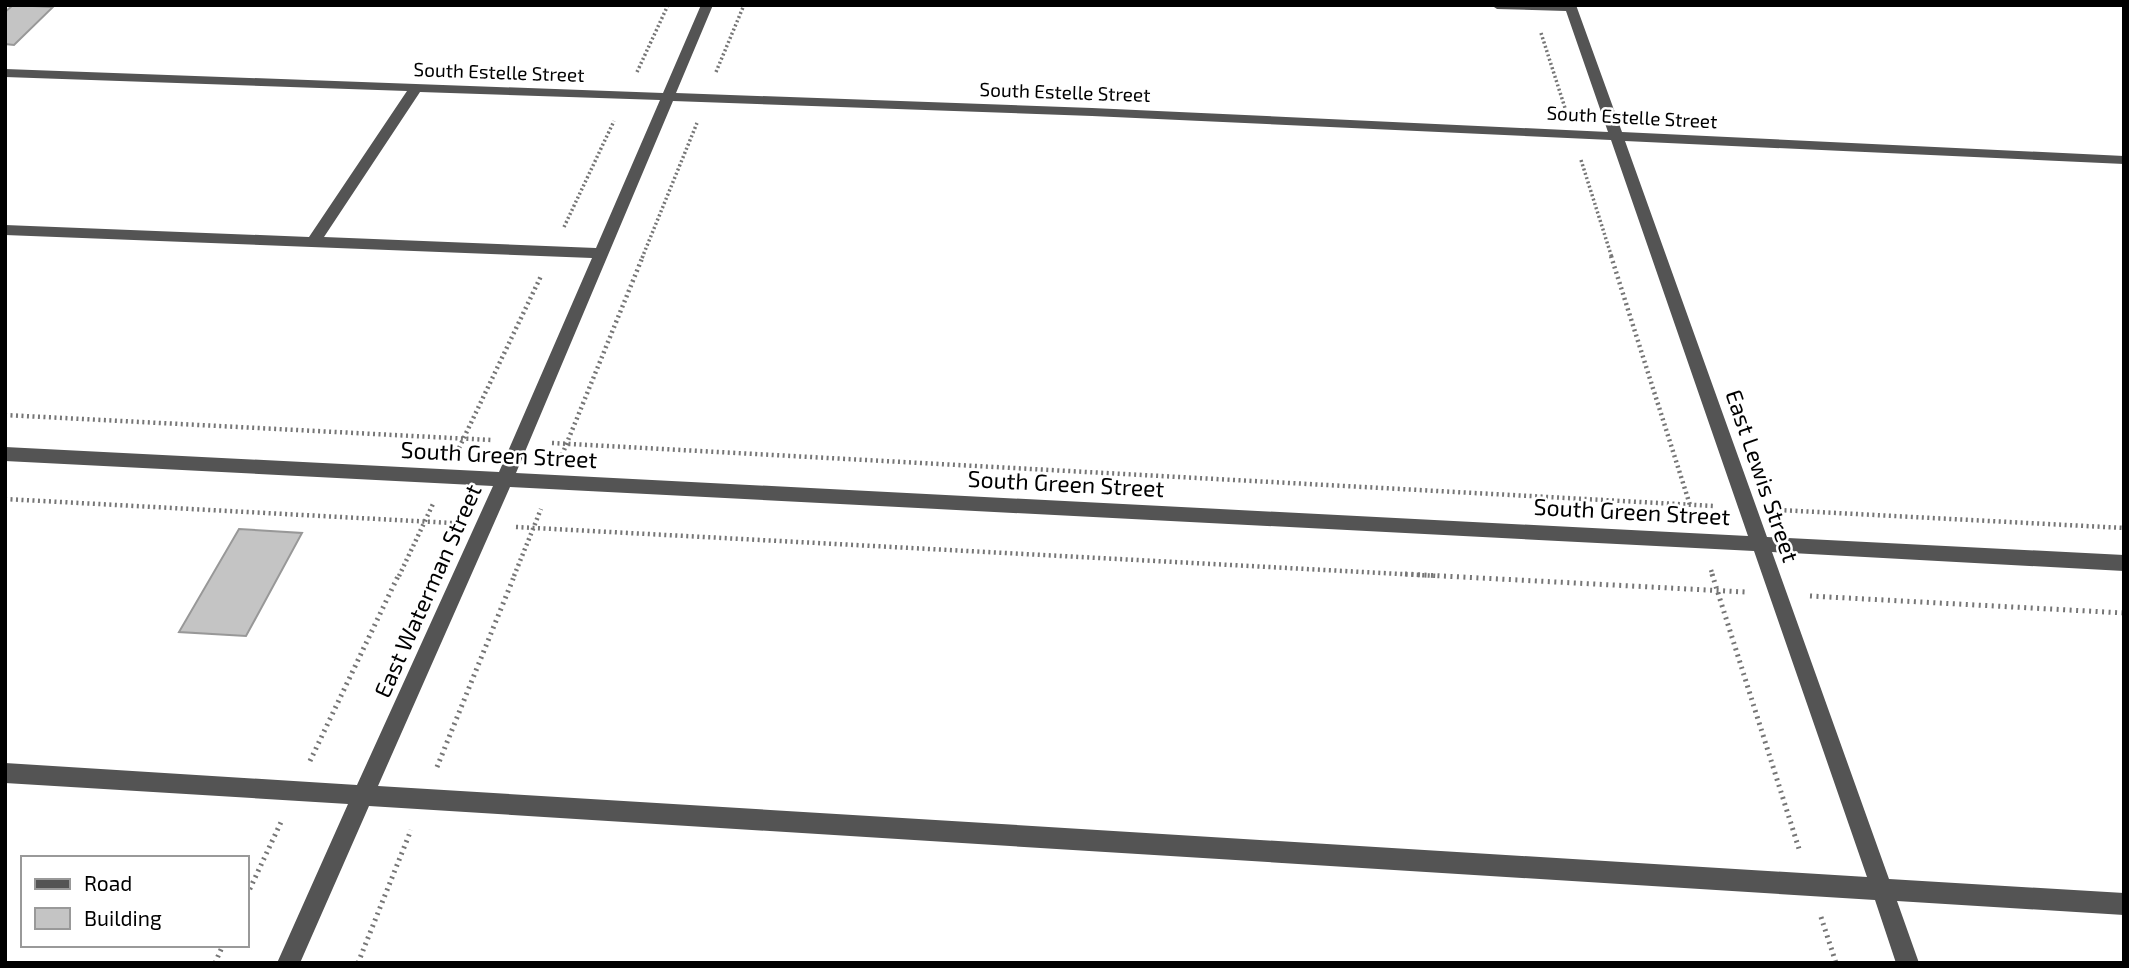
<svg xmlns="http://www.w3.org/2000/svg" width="2129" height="968" font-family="'Exo 2',sans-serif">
  <rect width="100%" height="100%" fill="#fff"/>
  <!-- building -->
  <path fill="#c4c4c4" stroke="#989898" stroke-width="2" d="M13,5L53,7L14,45L5,44V12Z
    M239,529L302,533L246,636L179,632Z"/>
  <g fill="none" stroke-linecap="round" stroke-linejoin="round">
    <!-- path-far2 -->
    <path stroke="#767676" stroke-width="3.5" stroke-dasharray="2 2.5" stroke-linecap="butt" d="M1541,33L1565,108
      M637,72L668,5
      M716,72L744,5
      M1581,160L1612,258
      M564,227L614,121
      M642,258L697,123"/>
    <!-- path-far1 -->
    <path stroke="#767676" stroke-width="4.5" stroke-dasharray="2 3.5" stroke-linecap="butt" d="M1611,256L1690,505
      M5,415L491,440
      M552,443L1714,506
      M459,448L541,276
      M562,455L643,256
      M5,499L452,523
      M1779,510L2124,528
      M516,527L1438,576
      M1711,570L1713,576
      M399,576L433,504
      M514,576L541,509"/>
    <!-- path -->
    <path stroke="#767676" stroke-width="5" stroke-dasharray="2 4.5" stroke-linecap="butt" d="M1405,574L1745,592
      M1712,574L1800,852
      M1810,596L2124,613
      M310,761L399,574
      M437,767L515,574
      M247,895L282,820
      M1821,917L1836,963
      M215,963L223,945
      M358,963L411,830"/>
    <!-- minor -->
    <path fill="#545454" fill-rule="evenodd" d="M701,5H713L676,93L1092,108L1608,132L1566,11L1497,9L1491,5H1576L1622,132L2124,156V164L1625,141L1767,537L2124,555V571L1772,552L1889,879L2124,893V915L1897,901L1919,963H1896L1875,900L369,806L300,963H277L348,804L5,783V763L357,785L493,486L5,461V447L499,472L592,258L5,235V225L309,237L407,91L5,77V69L663,93ZM420,92L660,100L596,248L324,237ZM673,101L1092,116L1611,140L1748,536L516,473ZM510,487L1754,551L1867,877L378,786Z"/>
  </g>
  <g text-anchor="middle" stroke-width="5" stroke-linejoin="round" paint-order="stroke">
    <!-- far-street labels -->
    <g font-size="19" fill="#000" stroke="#fff">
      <text transform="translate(499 72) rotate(2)" y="7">South Estelle Street</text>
      <text transform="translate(1065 92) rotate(2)" y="7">South Estelle Street</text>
      <text transform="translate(1632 117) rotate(3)" y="7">South Estelle Street</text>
    </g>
    <!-- street labels -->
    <g font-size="23" fill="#000" stroke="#fff">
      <text transform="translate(499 455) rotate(3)" y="8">South Green Street</text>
      <text transform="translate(1762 476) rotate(71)" y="8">East Lewis Street</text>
      <text transform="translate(1066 484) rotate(3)" y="8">South Green Street</text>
      <text transform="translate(1632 512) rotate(3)" y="8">South Green Street</text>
      <text transform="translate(428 591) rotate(-66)" y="8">East Waterman Street</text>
    </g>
  </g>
  <!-- border -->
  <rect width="2129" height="968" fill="none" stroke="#000000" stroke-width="14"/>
  <!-- legend -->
  <rect x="21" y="856" width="228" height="91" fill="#ffffff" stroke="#999999" stroke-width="2"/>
  <rect x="35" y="879" width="35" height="10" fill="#545454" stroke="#999999" stroke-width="2"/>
  <text x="84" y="891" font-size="21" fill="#000000">Road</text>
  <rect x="35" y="908" width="35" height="21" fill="#c4c4c4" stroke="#999999" stroke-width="2"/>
  <text x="84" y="926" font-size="21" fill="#000000">Building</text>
</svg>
